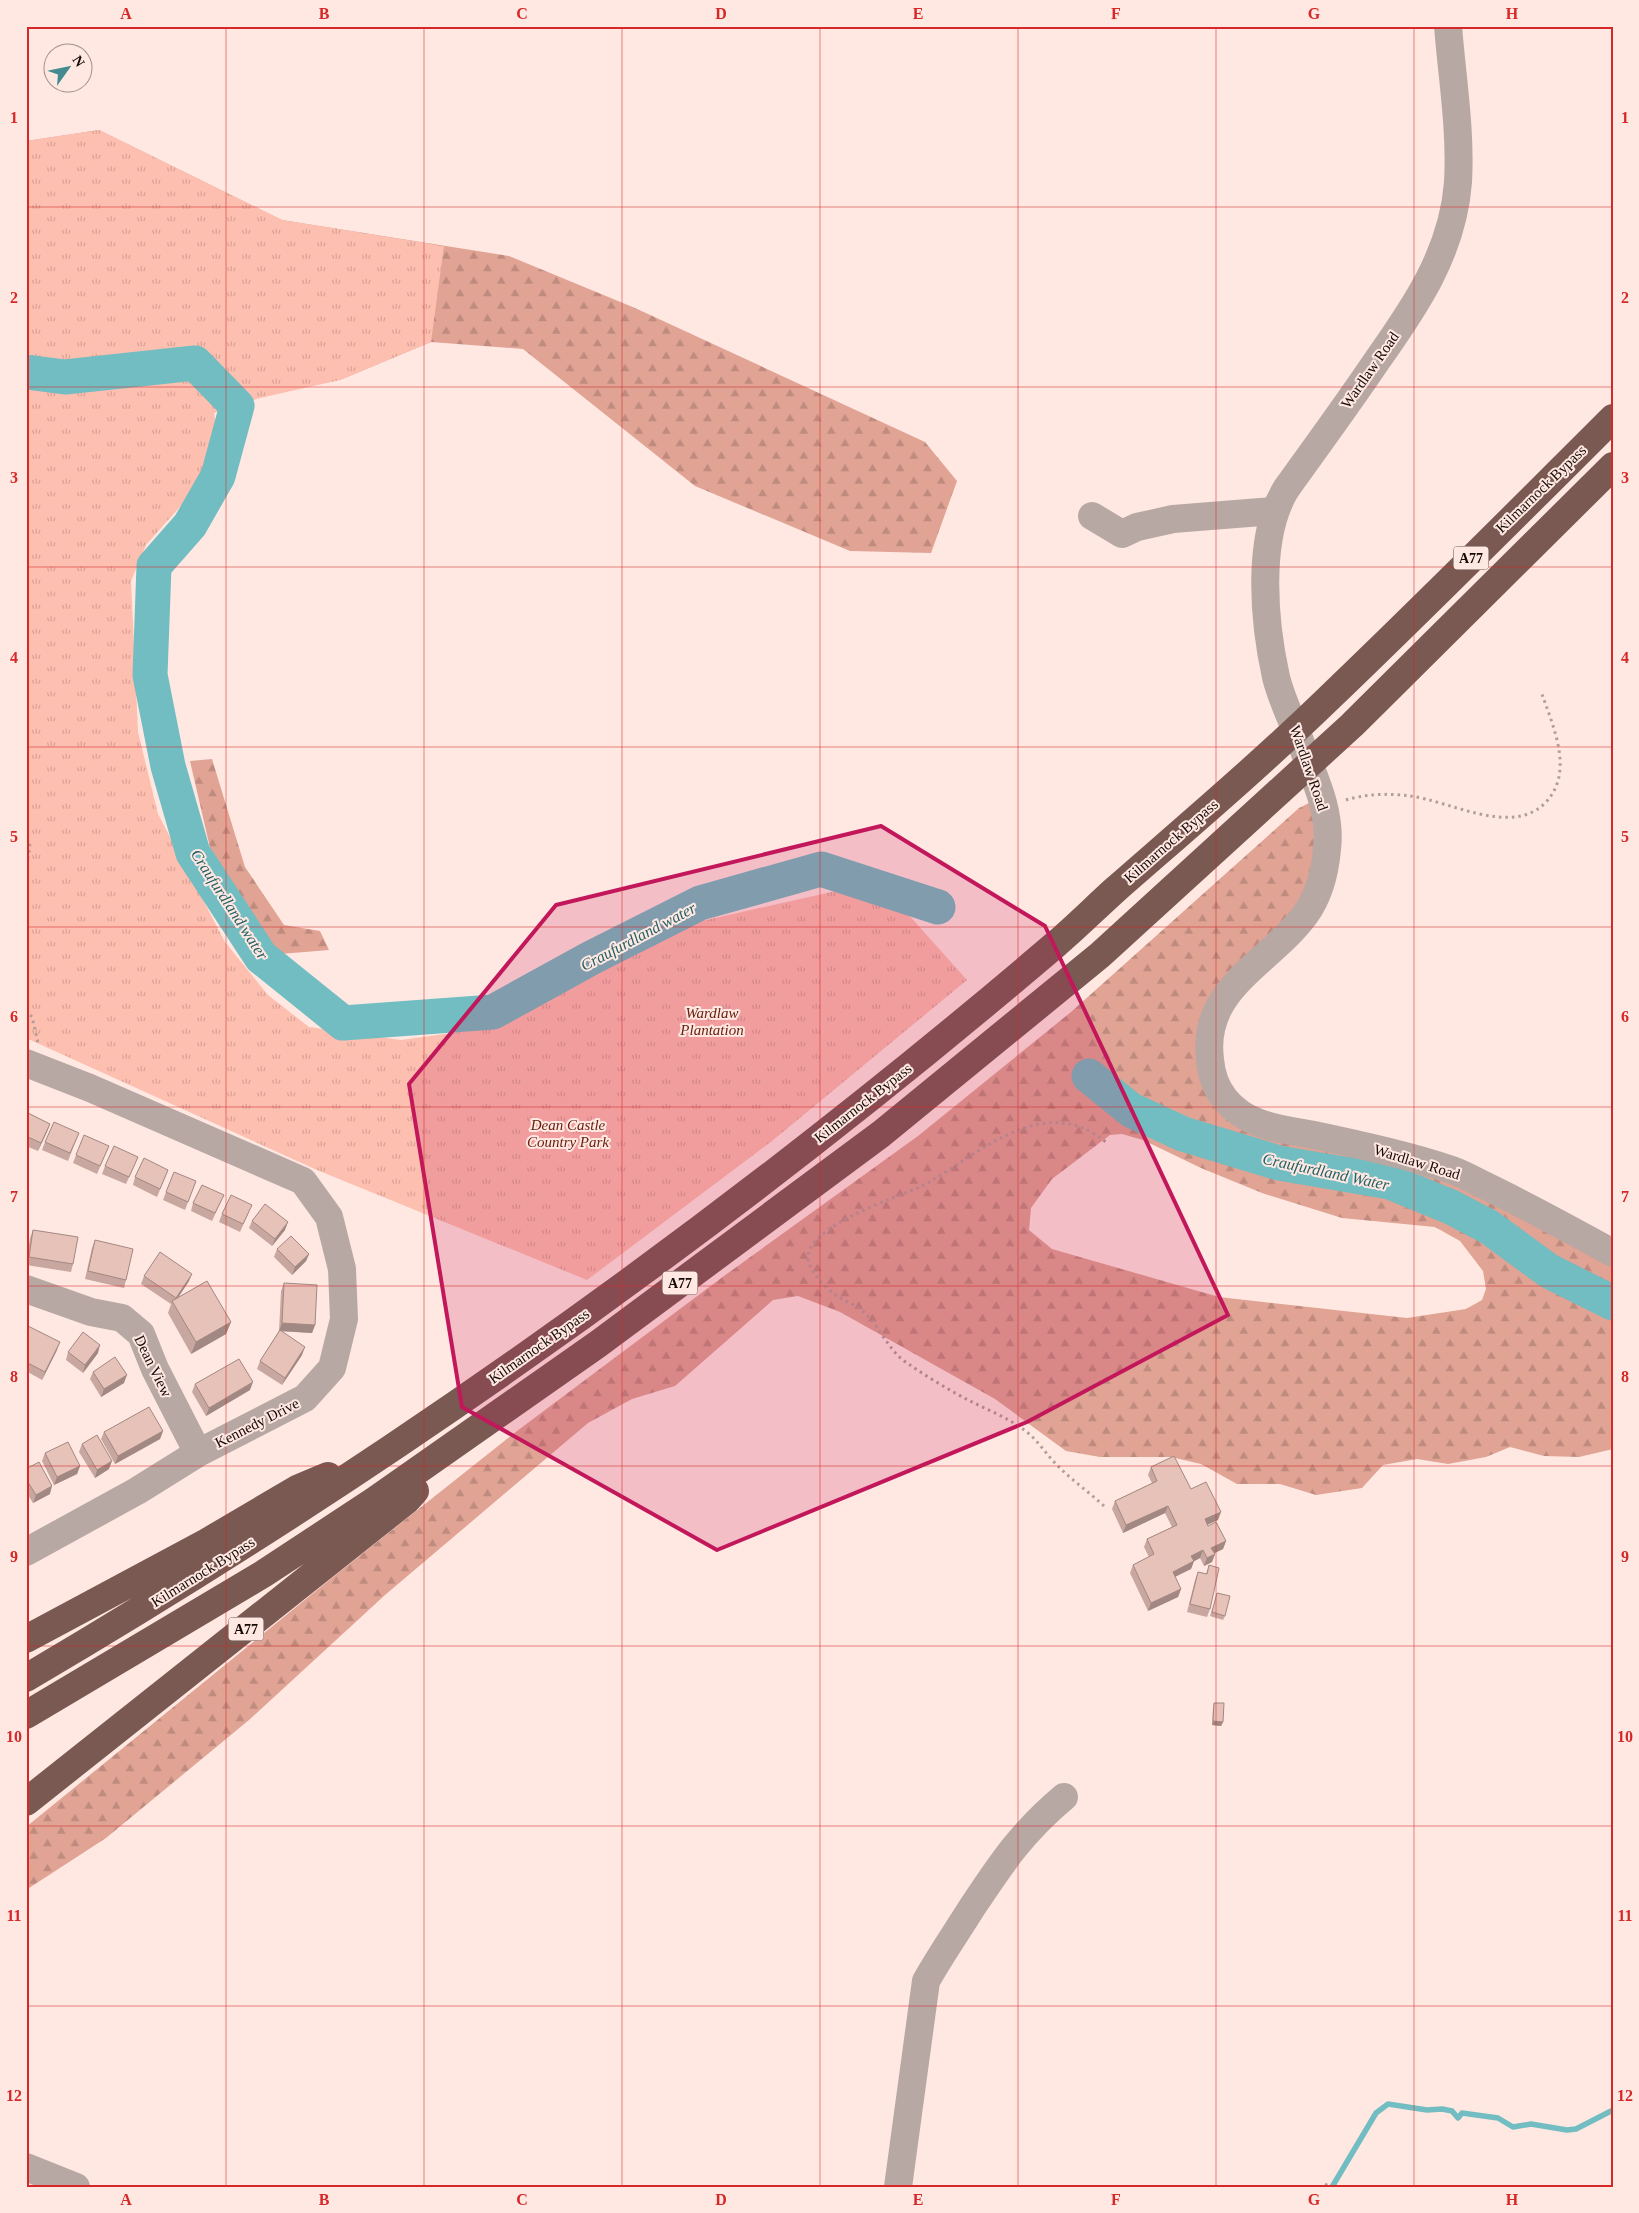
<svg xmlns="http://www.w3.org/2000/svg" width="1639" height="2213" font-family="'Times New Roman',serif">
  <defs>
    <pattern id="forest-firs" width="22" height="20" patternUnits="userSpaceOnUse" patternTransform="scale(1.25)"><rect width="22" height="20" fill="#e0a394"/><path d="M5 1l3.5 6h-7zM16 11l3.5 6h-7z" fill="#bf8b7e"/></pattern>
    <pattern id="park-tufts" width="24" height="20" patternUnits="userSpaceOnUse" patternTransform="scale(1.25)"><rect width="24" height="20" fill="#fdbfaf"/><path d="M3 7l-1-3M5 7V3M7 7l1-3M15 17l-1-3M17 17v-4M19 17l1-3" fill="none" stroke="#d8a395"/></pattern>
  </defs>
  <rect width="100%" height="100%" fill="#ffe8e2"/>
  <!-- forest -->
  <path fill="url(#forest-firs)" fill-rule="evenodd" d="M99,130L282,220L509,256L635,308L925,442L957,481L931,553L850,551L695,486L523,349L431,342L340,380L26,141Z
    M212,759L245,867L284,925L320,931L329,950L280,954L214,865L190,761Z
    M1321,797V884L1219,1004L1225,1100L1377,1149L1613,1253V1449L1579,1457L1544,1456L1510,1447L1486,1457L1448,1464L1417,1459L1383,1465L1362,1488L1316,1495L1280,1484H1237L1201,1464L1171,1457H1100L1066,1451L995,1399L840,1312L798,1296L773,1300L675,1386L632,1399L588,1423L385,1595L249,1720L106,1838L26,1890V1827L333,1577L517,1431L724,1276L918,1136L997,1072L1071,1012L1299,808ZM1122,1134L1143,1140L1201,1168L1262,1193L1342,1218L1435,1227L1460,1241L1483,1271L1486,1289L1482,1300L1466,1309L1407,1318L1219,1297L1052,1249L1029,1230L1031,1208L1052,1179L1110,1135Z"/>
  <!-- park -->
  <path fill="url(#park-tufts)" d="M99,130L282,220L444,246L431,342L340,380L260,398L214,413L218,435L194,491L146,545L131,581L138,732L158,814L225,942L268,995L309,1027L401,1040L495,1027L675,927L849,888L907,913L967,980L772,1141L587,1280L317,1170L26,1038V141Z"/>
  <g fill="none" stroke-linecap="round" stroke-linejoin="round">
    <!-- stream -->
    <path stroke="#71bdc2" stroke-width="5.5" d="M1332,2187L1376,2113L1388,2104L1427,2110L1442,2109L1452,2111L1458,2118L1462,2113L1498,2118L1513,2127L1531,2124L1567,2130L1576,2129L1613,2110"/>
    <!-- river -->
    <path stroke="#71bdc2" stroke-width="35" d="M26,372L65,377L195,363L237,406L218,476L190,525L154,566L150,675L168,766L193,853L261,957L343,1023L493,1012L591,958L700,903L821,869L938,907
      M1089,1076L1131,1110L1183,1134L1279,1163L1390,1182L1451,1207L1489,1227L1549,1271L1613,1303"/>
    <!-- path -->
    <path stroke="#b29e99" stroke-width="3" stroke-dasharray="2.5 4" stroke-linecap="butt" d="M1346,800C1365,794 1390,793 1410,796C1450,801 1510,836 1544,804C1575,774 1554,729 1542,694
      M26,838L30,846L26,869
      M26,1010L32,1017L38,1043
      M1104,1506C1089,1492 1070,1479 1056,1464C1046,1454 1039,1442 1028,1433C1011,1419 988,1410 968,1400C947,1389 926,1376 907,1363C886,1349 880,1324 860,1309C855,1305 849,1303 844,1300C831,1294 816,1278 810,1266C792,1229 900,1197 922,1186C978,1156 1044,1088 1108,1144
      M1325,2184L1330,2187"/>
    <!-- minor -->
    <path stroke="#b8a8a4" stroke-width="28" d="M1448,26C1452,77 1461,130 1458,182C1453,252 1415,307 1376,362C1347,405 1316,447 1286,489C1256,538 1264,623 1276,677C1281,698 1291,718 1299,738C1312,773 1332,810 1327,849C1325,872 1319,896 1305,915C1269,964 1201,988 1210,1059C1211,1073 1216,1088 1225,1099C1247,1127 1283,1129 1314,1135C1361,1145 1407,1155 1452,1170C1466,1175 1479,1183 1492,1189C1533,1209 1573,1231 1613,1253
      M1092,516L1122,534L1137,527L1173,519L1274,511
      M26,1063L90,1088L303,1181L329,1217L342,1269L344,1319L332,1368L305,1398L198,1453L137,1491L26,1552
      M26,1289L91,1312L122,1318L141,1334L155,1369L198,1453
      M26,2167L76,2187
      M898,2187L926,1981C940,1956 956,1933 971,1909C1001,1864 1021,1833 1064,1797"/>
    <!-- highway -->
    <path stroke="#795951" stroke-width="28" d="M26,1639L207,1542L297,1489L328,1476
      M26,1678C390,1464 735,1218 1056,944C1077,926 1096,907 1116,889C1188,826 1261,764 1329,698C1425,606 1519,512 1613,418
      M26,1715L263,1574L374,1501L598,1344L881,1134L1100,955L1352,725L1613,466
      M26,1802L407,1500L415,1491"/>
  </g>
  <!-- wall -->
  <path fill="#c7a79f" d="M26,1112L50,1124L38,1151L26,1146Z
    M79,1133L68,1161L42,1150L45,1142Z
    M109,1146L97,1174L73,1163L76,1155Z
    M138,1157L126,1184L102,1174L105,1166Z
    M168,1170L157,1197L133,1185L135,1177Z
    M196,1181L185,1210L163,1200L166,1192Z
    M224,1195L212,1221L191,1211L193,1203Z
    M249,1212L240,1232L219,1222L222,1214Z
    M252,1221L285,1230L272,1246L249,1228Z
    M33,1230L73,1264L71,1272L26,1265L30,1238Z
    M95,1240L126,1280L124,1288L85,1279L92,1248Z
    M277,1249L309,1254L306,1261L292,1275L274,1257Z
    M144,1276L189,1281L178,1298L231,1322L226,1334L191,1354L168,1313L171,1304L141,1284Z
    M284,1283L315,1325L312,1333L281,1331L302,1355L282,1385L257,1369L260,1361L279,1331L281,1291Z
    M26,1325L57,1350L42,1380L26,1371Z
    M68,1352L98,1353L83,1373L66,1360Z
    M93,1372L124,1383L101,1397L90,1379Z
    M195,1384L250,1390L206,1416L192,1392Z
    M163,1431L160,1439L115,1464L101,1439L104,1432Z
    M82,1444L109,1469L95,1478L79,1452Z
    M45,1453L80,1466L77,1474L54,1485L42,1461Z
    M1151,1467L1191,1489L1218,1520L1207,1525L1208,1526L1226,1541L1223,1549L1214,1553L1215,1554L1212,1562L1204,1566L1200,1558L1194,1561L1191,1569L1175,1577L1181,1589L1178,1597L1148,1611L1130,1573L1133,1565L1149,1557L1144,1547L1147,1539L1172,1527L1165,1513L1123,1533L1112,1509L1115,1501L1152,1483L1148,1475Z
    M26,1469L50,1494L33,1503L26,1492Z
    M1209,1565L1210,1609L1207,1617L1187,1612L1195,1580L1198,1572L1206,1574Z
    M1216,1597L1225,1616L1223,1620L1210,1616Z
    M1214,1703L1223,1722L1221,1726L1212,1725L1213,1707Z"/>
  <!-- shaded-wall -->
  <path fill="#a28882" d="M50,1124L47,1132L38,1151L41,1143Z
    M288,1222L285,1230L272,1246L275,1239Z
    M309,1254L306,1261L292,1275L295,1267Z
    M192,1274L189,1281L173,1305L176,1298Z
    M231,1322L226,1334L191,1354L196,1342Z
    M282,1323L315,1325L312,1333L279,1331Z
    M60,1342L57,1350L42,1380L45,1372Z
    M100,1345L98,1353L83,1373L85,1365Z
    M305,1347L302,1355L282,1385L285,1378Z
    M127,1375L124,1383L101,1397L104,1389Z
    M253,1382L250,1390L206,1416L209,1408Z
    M163,1431L160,1439L115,1464L118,1456Z
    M112,1461L109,1469L95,1478L97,1470Z
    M80,1466L77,1474L54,1485L57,1477Z
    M52,1486L50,1494L33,1503L36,1495Z
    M1168,1506L1165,1513L1123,1533L1126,1525Z
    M1221,1512L1218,1520L1202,1527L1205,1519Z
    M1226,1541L1223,1549L1209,1556L1211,1548Z
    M1203,1550L1200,1558L1189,1564L1191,1556Z
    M1215,1554L1212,1562L1204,1566L1207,1558Z
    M1194,1561L1191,1569L1170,1579L1173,1572Z
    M1181,1589L1178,1597L1148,1611L1151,1603Z
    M1213,1721L1223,1722L1221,1726L1212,1725Z"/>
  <!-- building -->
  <path fill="#e7c2b9" stroke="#a28882" d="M26,1112L50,1124L41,1143L26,1136Z
    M54,1122L79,1133L70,1153L45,1142Z
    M84,1135L109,1146L100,1166L76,1155Z
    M114,1146L138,1157L129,1177L105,1166Z
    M144,1158L168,1170L160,1189L135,1177Z
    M174,1172L196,1181L188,1202L166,1192Z
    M202,1185L224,1195L215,1213L193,1203Z
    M231,1195L252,1205L243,1224L222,1214Z
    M265,1204L288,1222L275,1239L252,1221Z
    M33,1230L78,1237L73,1264L29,1257Z
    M291,1236L309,1254L295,1267L277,1249Z
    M95,1240L133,1249L126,1280L88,1271Z
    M160,1252L192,1274L176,1298L144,1276Z
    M207,1281L231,1322L196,1342L172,1301Z
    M284,1283L317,1285L315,1325L282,1323Z
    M26,1325L60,1342L45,1372L26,1362Z
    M280,1330L305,1347L285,1378L260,1361Z
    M83,1332L100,1345L85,1365L68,1352Z
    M115,1357L127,1375L104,1389L93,1372Z
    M239,1359L253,1382L209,1408L195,1384Z
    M149,1407L163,1431L118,1456L104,1432Z
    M97,1435L112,1461L97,1470L82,1444Z
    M68,1442L80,1466L57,1477L45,1453Z
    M1174,1456L1191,1489L1206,1482L1221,1512L1205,1519L1208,1526L1216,1522L1226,1541L1211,1548L1215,1554L1207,1558L1203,1550L1191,1556L1194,1561L1173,1572L1181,1589L1151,1603L1133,1565L1154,1554L1147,1539L1177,1525L1168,1506L1126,1525L1115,1501L1157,1481L1151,1467Z
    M39,1462L52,1486L36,1495L26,1479V1469Z
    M1209,1565L1219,1568L1210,1609L1190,1604L1198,1572L1207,1574Z
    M1217,1593L1230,1596L1225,1616L1212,1612Z
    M1214,1703H1224L1223,1722L1213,1721Z"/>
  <!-- marked area -->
  <path fill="#c2185b" fill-opacity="0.2" stroke="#c2185b" stroke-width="4" stroke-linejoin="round" d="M881,826L1045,926L1228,1315L1027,1422L717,1550L462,1407L409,1084L556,905Z"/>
  <!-- grid -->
  <path fill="none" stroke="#d62828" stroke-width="1" stroke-opacity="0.55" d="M226,26V2187M424,26V2187M622,26V2187M820,26V2187M1018,26V2187M1216,26V2187M1414,26V2187M26,207H1613M26,387H1613M26,567H1613M26,747H1613M26,927H1613M26,1107H1613M26,1286H1613M26,1466H1613M26,1646H1613M26,1826H1613M26,2006H1613"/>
  <g text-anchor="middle" stroke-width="4" stroke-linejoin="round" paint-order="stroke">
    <!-- shield labels -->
    <g fill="#ffe8e2" stroke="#5c4d49" stroke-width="1">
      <rect x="1453.5" y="546.5" width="35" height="23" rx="4"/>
      <rect x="662.5" y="1271.5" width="35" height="23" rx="4"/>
      <rect x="228.5" y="1617.5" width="35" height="23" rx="4"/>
    </g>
    <g font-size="14" font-weight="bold" fill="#160a07">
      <text x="1471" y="563">A77</text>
      <text x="680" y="1288">A77</text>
      <text x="246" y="1634">A77</text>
    </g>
    <!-- street labels -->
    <g font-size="15" fill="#160a07" stroke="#ffe8e2">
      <text transform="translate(1370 370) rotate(-55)" y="5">Wardlaw Road</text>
      <text transform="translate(1541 489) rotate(-44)" y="5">Kilmarnock Bypass</text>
      <text transform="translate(1309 768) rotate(71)" y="5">Wardlaw Road</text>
      <text transform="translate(1171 841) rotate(-41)" y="5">Kilmarnock Bypass</text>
      <text transform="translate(863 1103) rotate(-38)" y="5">Kilmarnock Bypass</text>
      <text transform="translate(1417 1162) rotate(17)" y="5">Wardlaw Road</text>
      <text transform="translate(539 1346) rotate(-35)" y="5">Kilmarnock Bypass</text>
      <text transform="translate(153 1366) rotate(64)" y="5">Dean View</text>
      <text transform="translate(257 1423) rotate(-27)" y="5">Kennedy Drive</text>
      <text transform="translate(203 1572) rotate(-32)" y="5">Kilmarnock Bypass</text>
    </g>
    <!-- park labels -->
    <g font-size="15" font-style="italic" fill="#68200f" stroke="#ffe8e2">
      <text x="712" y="1018">Wardlaw<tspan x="712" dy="17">Plantation</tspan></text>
      <text x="568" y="1130">Dean Castle<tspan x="568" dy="17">Country Park</tspan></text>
    </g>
    <!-- water labels -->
    <g font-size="16" font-style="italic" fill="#236266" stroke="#ffe8e2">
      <text transform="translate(230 904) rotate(57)" y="6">Craufurdland water</text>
      <text transform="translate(638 936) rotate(-28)" y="6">Craufurdland water</text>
      <text transform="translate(1326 1171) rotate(12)" y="6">Craufurdland Water</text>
    </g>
  </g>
  <!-- border -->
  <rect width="1639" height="2213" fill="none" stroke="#ffe8e2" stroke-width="55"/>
  <!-- north arrow -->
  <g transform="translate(68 68) rotate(57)"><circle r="24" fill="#ffe8e2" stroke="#a28f8a"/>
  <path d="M0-4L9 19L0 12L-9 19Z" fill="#438b90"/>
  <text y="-8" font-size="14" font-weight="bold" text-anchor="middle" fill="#160a07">N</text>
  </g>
  <rect x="28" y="28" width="1584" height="2158" fill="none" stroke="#d62828" stroke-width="2"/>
  <g font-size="16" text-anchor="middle" font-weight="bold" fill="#d62828">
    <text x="126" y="19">A</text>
    <text x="324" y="19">B</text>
    <text x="522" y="19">C</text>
    <text x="721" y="19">D</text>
    <text x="918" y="19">E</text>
    <text x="1116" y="19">F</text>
    <text x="1314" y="19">G</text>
    <text x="1512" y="19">H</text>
    <text x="14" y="123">1</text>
    <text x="1625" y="123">1</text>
    <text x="14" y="303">2</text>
    <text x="1625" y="303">2</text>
    <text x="14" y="483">3</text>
    <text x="1625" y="483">3</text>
    <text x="14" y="663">4</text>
    <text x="1625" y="663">4</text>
    <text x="14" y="842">5</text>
    <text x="1625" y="842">5</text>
    <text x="14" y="1022">6</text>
    <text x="1625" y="1022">6</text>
    <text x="14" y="1202">7</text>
    <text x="1625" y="1202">7</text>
    <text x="14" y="1382">8</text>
    <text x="1625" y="1382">8</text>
    <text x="14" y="1562">9</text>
    <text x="1625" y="1562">9</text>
    <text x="14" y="1742">10</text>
    <text x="1625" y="1742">10</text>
    <text x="14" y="1921">11</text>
    <text x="1625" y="1921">11</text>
    <text x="14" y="2101">12</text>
    <text x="1625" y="2101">12</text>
    <text x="126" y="2205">A</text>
    <text x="324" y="2205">B</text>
    <text x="522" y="2205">C</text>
    <text x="721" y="2205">D</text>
    <text x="918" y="2205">E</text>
    <text x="1116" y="2205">F</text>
    <text x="1314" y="2205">G</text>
    <text x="1512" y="2205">H</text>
  </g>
</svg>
